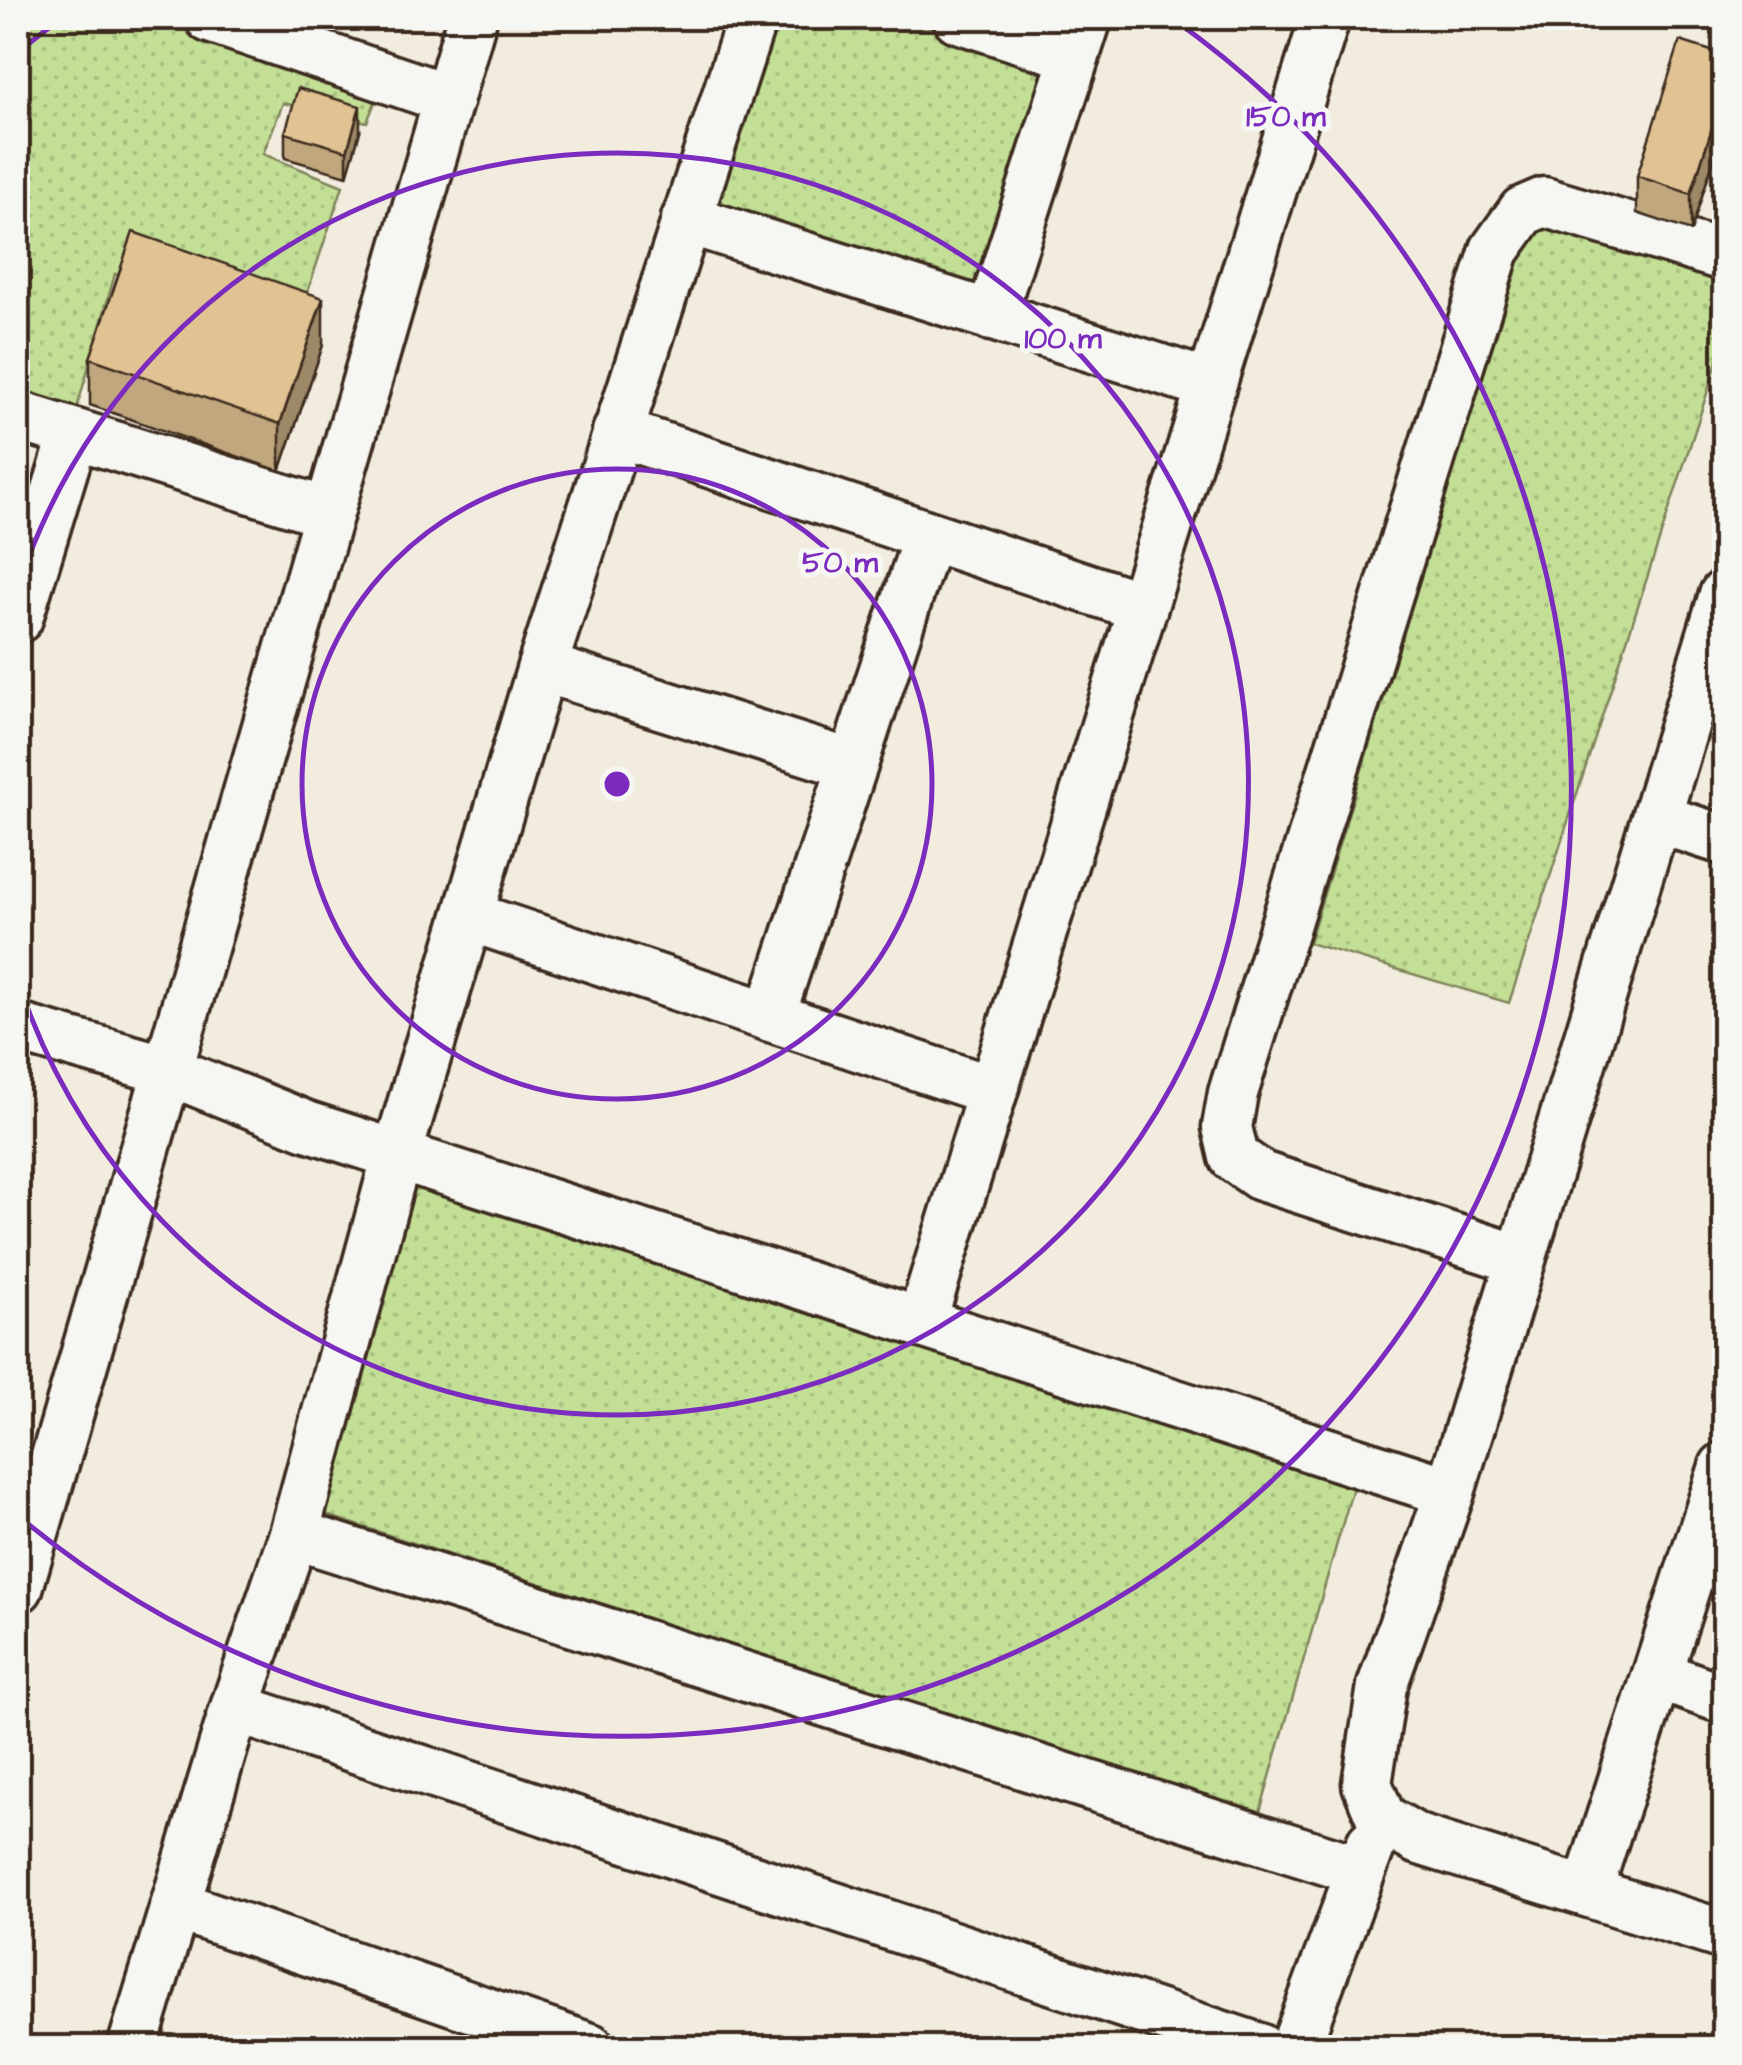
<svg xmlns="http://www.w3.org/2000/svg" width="1742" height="2065" font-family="'Architects Daughter',sans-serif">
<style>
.grass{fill:url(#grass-dots);stroke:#7f845a;stroke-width:2.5}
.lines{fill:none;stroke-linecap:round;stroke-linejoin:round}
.minor-casing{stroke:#3b2a1e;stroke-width:55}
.minor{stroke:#f6f6f2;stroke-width:48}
.wall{fill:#c1a77e;stroke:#3b2a1e;stroke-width:2.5}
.shaded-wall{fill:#9d8867;stroke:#3b2a1e;stroke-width:2.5}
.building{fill:#e0c293;stroke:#3b2a1e;stroke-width:2.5}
.ring{fill:none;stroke:#7b2cbf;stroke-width:5}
.centre{fill:#7b2cbf;stroke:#f6f6f2;stroke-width:5}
.ring-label{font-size:30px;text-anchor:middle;font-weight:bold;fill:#7b2cbf;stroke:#f6f6f2;stroke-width:10;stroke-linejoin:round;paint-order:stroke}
</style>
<defs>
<pattern id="grass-dots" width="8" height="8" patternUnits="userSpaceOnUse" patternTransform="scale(2.5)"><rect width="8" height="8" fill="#c3df96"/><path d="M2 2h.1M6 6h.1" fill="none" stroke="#a8c081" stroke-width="1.8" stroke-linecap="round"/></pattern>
</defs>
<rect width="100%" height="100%" fill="#f2ecdf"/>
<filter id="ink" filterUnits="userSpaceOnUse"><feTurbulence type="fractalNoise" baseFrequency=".01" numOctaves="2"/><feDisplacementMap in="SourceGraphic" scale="20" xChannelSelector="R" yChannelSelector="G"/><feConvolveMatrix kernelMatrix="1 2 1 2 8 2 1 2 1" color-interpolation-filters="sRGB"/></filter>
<g filter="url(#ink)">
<!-- grass -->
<path class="grass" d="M18 18H177L383 82 367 122 283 103 263 154 343 186 297 323 115 274 75 415 18 398Z
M769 18H899L1053 64 984 300 711 213Z
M1529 222 1724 279V341L1509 1003 1309 943Z
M406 1171 1354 1484 1259 1815 317 1512Z"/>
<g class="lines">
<defs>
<path id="minor" d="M210 18 449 99
M958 18 1075 56
M686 219 1211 385
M991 316 1087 18
M18 416 329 513
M617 432 1143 607
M1724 595 1450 1492 1382 1686 1367 1784 1381 1818 1417 1839 1724 1935
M18 618 74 434
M542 667 853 765
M1656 818 1724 840
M468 916 993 1091
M770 1017 928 536
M18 1028 167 1070 307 1126 1450 1492
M1521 1260 1261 1176 1234 1157 1227 1127 1233 1093 1495 250 1523 211 1544 202 1724 256
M921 1323 1325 18
M294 1534 1361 1871
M18 1588 472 18
M1657 1675 1724 1699
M235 1708 1259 2048
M1587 1892 1724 1467
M178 1906 590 2048
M132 2048 235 1708 294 1534 397 1155 542 667 752 18
M1295 2048 1371 1844"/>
</defs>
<!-- minor casing -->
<use href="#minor" class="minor-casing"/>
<!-- minor -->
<use href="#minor" class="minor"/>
</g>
<!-- wall -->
<path class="wall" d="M1724 55V126L1691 231 1637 213V176Z
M360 131 347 176 285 158V133Z
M323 345 280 471 90 405V358Z"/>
<!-- shaded-wall -->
<path class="shaded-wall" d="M1724 90V126L1691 231V194Z
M360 106V131L347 176V151Z
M323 298V345L280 471V424Z"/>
<!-- building -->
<path class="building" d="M1680 41 1724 55V90L1691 194 1637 176Z
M298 88 360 106 347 151 285 133Z
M133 232 323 298 280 424 90 358Z"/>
</g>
<!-- distance rings -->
<g class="ring">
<circle cx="617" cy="784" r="315"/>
<path d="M19 584A631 631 0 1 1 19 984"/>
<path d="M22 49A946 946 0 0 1 61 19M1173 19A946 946 0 1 1 22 1519"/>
</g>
<circle cx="617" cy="784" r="15" class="centre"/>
<g class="ring-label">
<text x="1286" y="126">150 m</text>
<text x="1063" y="348">100 m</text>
<text x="840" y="572">50 m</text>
</g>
<!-- margin -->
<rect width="1742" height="2065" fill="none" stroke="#f6f6f2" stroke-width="60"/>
<rect x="30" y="30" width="1682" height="2005" fill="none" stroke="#3b2a1e" stroke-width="4" filter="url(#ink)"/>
</svg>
